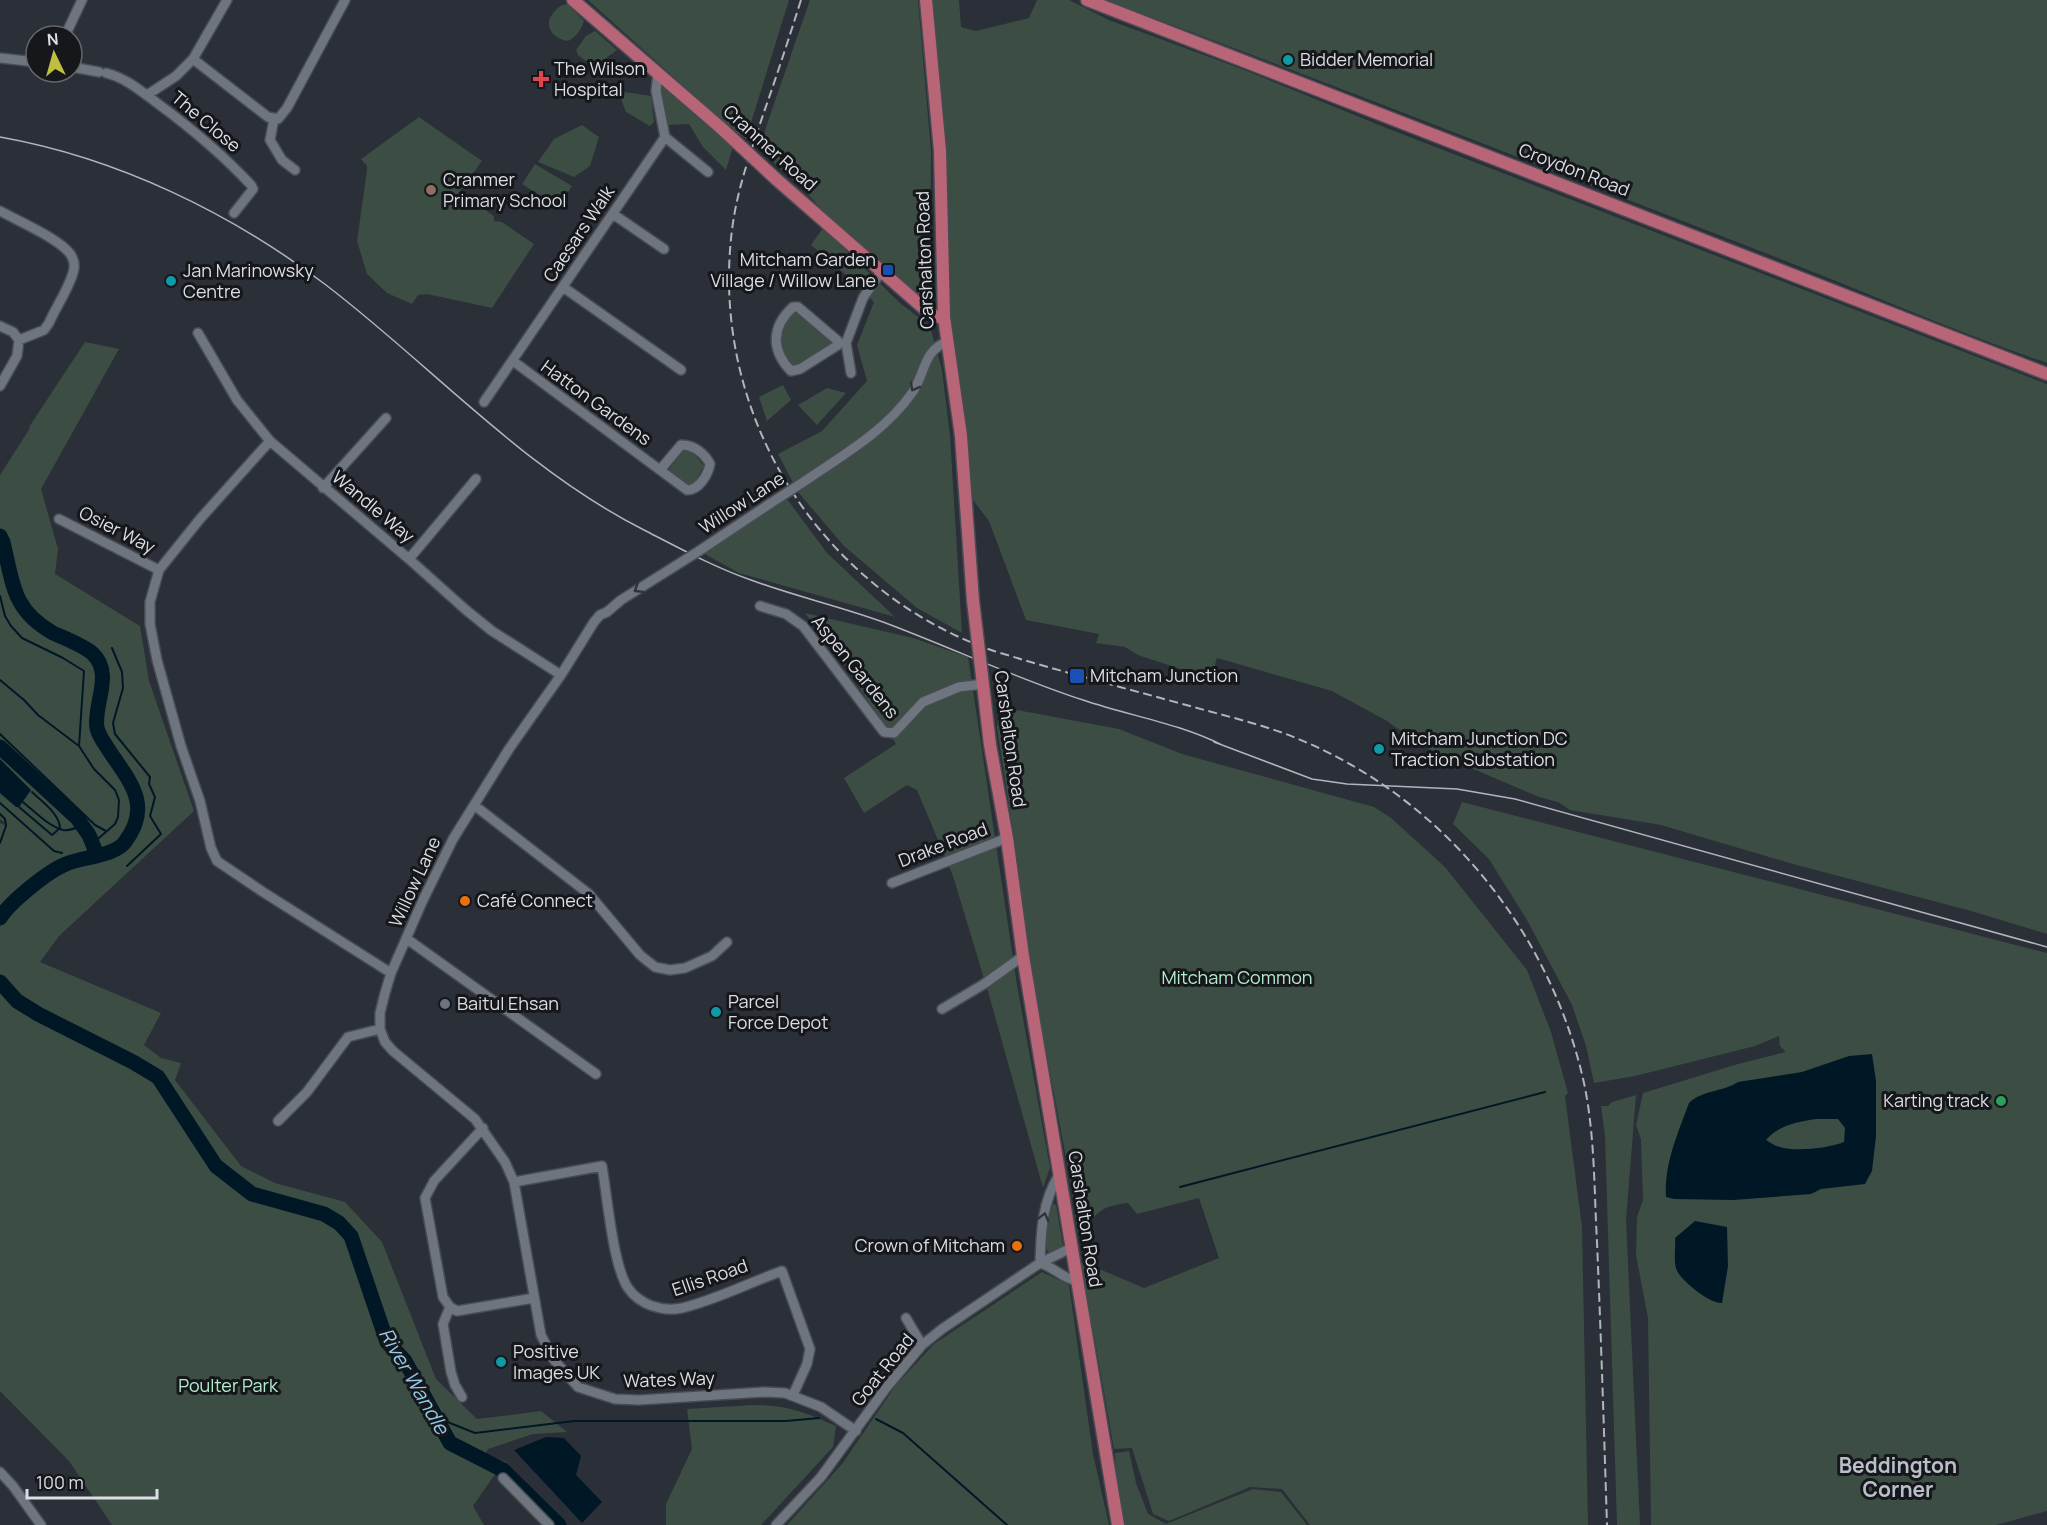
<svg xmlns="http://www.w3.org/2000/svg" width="2047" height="1525" font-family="Manrope,sans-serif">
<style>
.green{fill:#3c4d43}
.water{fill:#001826;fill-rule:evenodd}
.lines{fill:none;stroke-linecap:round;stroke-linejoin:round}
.stream{stroke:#001826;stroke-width:2}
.river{stroke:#001826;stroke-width:15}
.minor-casing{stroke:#474b52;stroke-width:12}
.major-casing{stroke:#474b52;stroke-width:15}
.minor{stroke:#6f757e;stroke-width:9}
.major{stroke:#b96578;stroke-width:12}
.tram{stroke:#b2b5bc;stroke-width:1.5}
.rail{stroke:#b2b5bc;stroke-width:2;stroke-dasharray:9 4.5;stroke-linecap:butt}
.minor-bridge-casing{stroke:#474b52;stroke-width:12;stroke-linecap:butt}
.major-bridge-casing{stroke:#474b52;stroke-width:15;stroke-linecap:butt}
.minor-bridge{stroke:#6f757e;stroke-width:9}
.major-bridge{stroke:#b96578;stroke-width:12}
.oneway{stroke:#303339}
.culture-dot{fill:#0f9aa8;stroke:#15171b;stroke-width:2}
.health-dot{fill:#e0444e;stroke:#15171b;stroke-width:2}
.education-dot{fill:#8d6e63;stroke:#15171b;stroke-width:2}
.transit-dot{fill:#1a4fb4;stroke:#15171b;stroke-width:2}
.food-dot{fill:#e8710a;stroke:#15171b;stroke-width:2}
.worship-dot{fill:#6b7280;stroke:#15171b;stroke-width:2}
.leisure-dot{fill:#2e9e5b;stroke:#15171b;stroke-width:2}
.labels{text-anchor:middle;stroke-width:6;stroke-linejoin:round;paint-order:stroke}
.poi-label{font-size:18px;fill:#dbdee4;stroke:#15171b;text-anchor:start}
.street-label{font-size:18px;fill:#dbdee4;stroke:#15171b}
.park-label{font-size:18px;fill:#b3ecca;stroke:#15171b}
.water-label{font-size:20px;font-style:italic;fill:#93caeb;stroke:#15171b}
.quarter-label{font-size:21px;font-weight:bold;fill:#b9bfc9;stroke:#15171b}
</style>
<rect width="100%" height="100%" fill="#2b2f38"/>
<!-- green -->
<path class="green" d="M588 0H789L746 139 739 134 738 135Z
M810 0H918L931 151 930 301 928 306 830 219 805 191 762 152V141L768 121Z
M932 0H959L961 27 976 31 1029 18 1037 0H1069L1109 20 1242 69 1389 129 2047 384V934L1971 911 1793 864 1661 825 1570 810 1558 802 1539 797 1436 753 1411 738 1387 721 1332 691 1217 658 1211 679 1138 655 1125 647 1096 643 1099 634 1026 620 989 521 972 499 966 438 948 323 946 154Z
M1106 0H2047V363C1956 332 1868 293 1778 258 1554 171 1331 84 1106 0Z
M567 4 584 21C581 29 577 37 568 41 553 39 541 25 555 11 559 7 561 5 567 4Z
M595 31 617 50 594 67 578 55 576 50 586 36Z
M659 80 733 147 726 170 703 147 689 124 668 125Z
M618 91 651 96 654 122 650 126 626 112Z
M419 117 482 161 460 191 470 199V204H477L494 216V221L502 222 534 244 492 308 427 294 418 295 412 304 387 293 367 274 357 241 367 170V166L361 159Z
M582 125 599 137 590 166 574 177 538 162 554 139Z
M535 164 572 186 558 207 522 184Z
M823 228 900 303 930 326 942 370 950 435 962 633 917 608 844 546 798 492 778 454 822 431 867 381 857 345 874 302 834 264 811 245Z
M795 309 837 341 800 368 787 365 780 358 778 322Z
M85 342 119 349 41 489 58 549 55 574 140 626 149 681 194 811 59 936 40 962 161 1013 144 1045 161 1058 181 1063 175 1080 241 1166 275 1183 345 1202 382 1242 436 1379 477 1419 541 1411 567 1432 533 1434 488 1449 485 1454 507 1462 493 1477 473 1506 484 1525H112L69 1461 0 1391V823L4 825 5 823 0 819V475L30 428 29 427Z
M783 385 791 400 767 421 759 397Z
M827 388 846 393 817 425 798 405Z
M688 450 695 455 704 466 695 482 689 486 672 474 669 469 683 451Z
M787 499 827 553 895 617 739 573 703 553Z
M805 613 913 638 968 657 1017 985 1050 1168 1043 1188 989 995 953 876 917 790 907 785 864 813 844 778 896 744 840 658Z
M1017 710 1119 729 1182 754 1374 807 1391 818 1445 867 1527 970 1551 1032 1568 1093 1565 1096 1566 1104 1582 1227 1588 1525H1310L1282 1489 1250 1487 1169 1521 1153 1514 1132 1448 1114 1449 1095 1341 1078 1260 1144 1288 1219 1258 1199 1198 1137 1214 1128 1203C1101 1206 1096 1212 1083 1234L1078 1233 1067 1163 1028 955 1017 857 997 727 999 712H1016Z
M1462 802 2047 953V1511L1996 1525H1651L1648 1318 1636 1255 1637 1217 1643 1200 1641 1139 1636 1125 1643 1093 1738 1064 1786 1052 1780 1046 1779 1036 1755 1046 1635 1076 1594 1083 1586 1046 1572 1005 1527 920 1489 859 1453 824Z
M1636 1095 1626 1220 1640 1525H1617L1605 1136 1601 1106H1608L1612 1102Z
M1051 1203 1056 1205 1063 1246 1062 1249 1052 1255C1036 1245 1047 1218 1051 1203Z
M1042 1272 1069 1285 1093 1454 1109 1525H787L842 1464 896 1385 934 1344Z
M752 1405C788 1405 804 1412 836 1426L833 1447 761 1525H666V1504L692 1449 687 1409Z
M1129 1451 1136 1483 1148 1514 1166 1524 1253 1489 1281 1492 1307 1525H1125L1117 1481 1109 1478 1116 1476 1115 1453Z"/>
<!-- water -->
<path class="water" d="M0 759 31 790 19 807H16L0 793Z
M1872 1054 1876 1081V1136L1872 1171 1865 1184 1821 1189 1811 1194 1733 1200 1674 1199 1666 1197C1664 1164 1678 1133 1689 1103 1702 1090 1723 1092 1738 1082L1802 1072 1849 1056ZM1816 1119H1838L1845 1128 1844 1142C1830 1148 1795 1152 1780 1147 1775 1146 1771 1143 1766 1140 1779 1125 1797 1122 1816 1119Z
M1695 1221 1727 1227 1728 1266 1722 1303C1710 1304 1683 1282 1677 1271 1673 1263 1676 1247 1675 1238Z
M546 1437 564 1438 581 1456 576 1475 602 1502 582 1523 514 1450Z"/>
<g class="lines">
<!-- stream -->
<path class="stream" d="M0 596 5 616 11 626 22 638 63 658 84 671 79 746
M112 648 122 672 123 688 113 723 115 734 150 777 149 784 155 797 150 816 161 834 127 866
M0 680 24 700 38 715 79 746 94 769 115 790 119 800 118 817 115 824 92 844
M0 734 95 825 106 831
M23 802C34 811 48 826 63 830 70 831 76 828 82 825
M0 803 54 851 62 853
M19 807 52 835 60 828C59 813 42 802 32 792
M0 814 5 819 6 826 0 843
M1180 1187 1545 1092
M435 1417 475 1433 574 1421H786L819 1418
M876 1419 903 1433 1007 1525"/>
<!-- river -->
<path class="river" d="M0 536 3 542C13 583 12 610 53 633 64 638 85 646 93 654 114 674 93 705 97 728 99 737 106 745 110 752 131 783 152 806 125 842 115 856 82 857 66 864 48 871 10 902 0 918
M0 747 77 818 89 835 97 855
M0 982 17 1001 38 1014 133 1062 158 1077 216 1166 252 1194 324 1214 339 1223 351 1236 387 1342 405 1361 450 1443 503 1470 559 1525"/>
<defs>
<path id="minor" d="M65 36 82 0
M0 58 36 62
M193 59 268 117 278 119 287 108 345 0
M72 67 99 72
M106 73C126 78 141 91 157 103 191 128 222 154 251 185L253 189 234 213
M147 95 176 76 193 59 227 0
M274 119 270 140 282 160 295 170
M665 137 708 172
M0 211C18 221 60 239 71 255 74 260 75 267 73 273 68 290 56 307 49 323L44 330 19 340 13 332 0 326
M613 214 664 249
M563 287 681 370
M793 307H798L838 341V345L800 369 791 371C771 350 771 327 793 307Z
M198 333 237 400 270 441 409 559 466 610 492 631 561 675
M513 361 660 470
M851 373 846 343 863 298 881 272
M0 386 17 356 19 340
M484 402 665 137 656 91 658 73
M270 441 200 519 159 570 150 602V624L157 660 181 746 200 801 211 848 217 861 263 892 391 973
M681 445C693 444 705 454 710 464 708 475 699 490 687 490L660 470Z
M808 479C846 453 885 431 912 393 925 375 923 350 947 342
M323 488 386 418
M59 519 159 570
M702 549 771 503
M409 559 476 479
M672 568 621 600 607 612 600 615 594 622 561 675 509 749 453 839 423 900 391 973 385 993 380 1013V1029L385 1042 393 1051 475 1119 505 1162 514 1182 541 1335 554 1360 578 1387 615 1399 639 1400 764 1392 785 1393 821 1407 856 1431
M760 606 786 614 803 626 884 732 894 733 923 702 959 687 983 684
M474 805 589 894 640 955 655 967 670 970 685 968 712 956 727 942
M892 883 1007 838
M407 939 596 1074
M942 1009 984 984 1023 956
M278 1121 307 1092 348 1037 380 1029
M483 1128 434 1181 425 1198 443 1297 450 1307 457 1311 534 1298
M514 1182 602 1166C607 1195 613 1266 628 1288 640 1305 662 1312 682 1308 713 1301 751 1282 782 1271L810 1349 807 1364 793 1395
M1040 1263C1041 1232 1042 1202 1059 1175
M1040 1263C1054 1267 1063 1279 1077 1281
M450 1307 443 1324 451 1372 455 1385 462 1397
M906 1318 922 1345
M0 1472 13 1486 41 1525
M503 1478 549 1525
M776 1525 821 1477 886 1388 922 1345 942 1329 1040 1263 1071 1248"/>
<path id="major" d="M573 0 721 128
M926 0 940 151 944 317 961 436 973 601
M1087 0 2047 374
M776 179 928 312 937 317H944
M982 676 990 745 1007 838 1023 956 1118 1525"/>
</defs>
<!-- minor casing -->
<use href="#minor" class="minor-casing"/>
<!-- major casing -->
<use href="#major" class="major-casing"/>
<!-- minor -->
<use href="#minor" class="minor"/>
<!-- major -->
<use href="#major" class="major"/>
<!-- tram -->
<path class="tram" d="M0 137C118 158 231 213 326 285 432 366 523 469 644 530 679 548 714 567 751 580 794 596 839 606 883 622 950 647 1015 678 1083 700 1130 716 1178 723 1222 745
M1214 742 1312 779 1347 784 1457 789 1515 799 2047 947"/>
<!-- rail -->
<path class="rail" d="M801 0C789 38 777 75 764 112 751 151 737 189 732 230 709 414 820 591 994 651 1059 671 1124 688 1190 706 1225 716 1262 724 1296 738 1442 797 1550 930 1584 1083 1595 1135 1594 1190 1597 1242 1601 1336 1604 1431 1607 1525"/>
<defs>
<path id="minor-bridge" d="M771 503 808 479
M672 568 702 549"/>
<path id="major-bridge" d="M721 128 776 179
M973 601 982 676"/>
</defs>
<!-- minor-bridge casing -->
<use href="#minor-bridge" class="minor-bridge-casing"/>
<!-- major-bridge casing -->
<use href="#major-bridge" class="major-bridge-casing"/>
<!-- minor-bridge -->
<use href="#minor-bridge" class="minor-bridge"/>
<!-- major-bridge -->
<use href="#major-bridge" class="major-bridge"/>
</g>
<!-- one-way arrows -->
<defs><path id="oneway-chevron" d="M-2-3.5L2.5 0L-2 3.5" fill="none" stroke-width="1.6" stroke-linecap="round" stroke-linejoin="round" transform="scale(1.5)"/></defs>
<g class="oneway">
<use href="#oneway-chevron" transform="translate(914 387) rotate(119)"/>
<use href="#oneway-chevron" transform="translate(638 589) rotate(148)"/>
<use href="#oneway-chevron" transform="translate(1044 1217) rotate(-76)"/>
</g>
<!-- markers -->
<g class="culture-dot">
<circle cx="1288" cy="60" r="6"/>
<circle cx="171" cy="281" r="6"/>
<circle cx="1379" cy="749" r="6"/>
<circle cx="716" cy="1012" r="6"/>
<circle cx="501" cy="1362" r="6"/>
</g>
<path class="health-dot" d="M538 70h6v6h6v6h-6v6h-6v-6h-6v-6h6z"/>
<circle class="education-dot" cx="431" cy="190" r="6"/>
<g class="transit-dot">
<rect x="882" y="264" width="12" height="12" rx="3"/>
<rect x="1069" y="668" width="16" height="16" rx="3"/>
</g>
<g class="food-dot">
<circle cx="465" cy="901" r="6"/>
<circle cx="1017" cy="1246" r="6"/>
</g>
<circle class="worship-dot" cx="445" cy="1004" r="6"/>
<circle class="leisure-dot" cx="2001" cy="1101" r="6"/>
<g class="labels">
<!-- poi labels -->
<g class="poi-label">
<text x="1300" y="66">Bidder Memorial</text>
<text x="554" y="75">The Wilson<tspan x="554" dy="21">Hospital</tspan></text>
<text x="443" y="186">Cranmer<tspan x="443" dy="21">Primary School</tspan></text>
<text x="876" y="266" text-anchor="end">Mitcham Garden<tspan x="876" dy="21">Village / Willow Lane</tspan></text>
<text x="183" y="277">Jan Marinowsky<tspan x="183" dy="21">Centre</tspan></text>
<text x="1090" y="682">Mitcham Junction</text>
<text x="1391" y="745">Mitcham Junction DC<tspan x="1391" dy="21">Traction Substation</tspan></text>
<text x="477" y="907">Café Connect</text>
<text x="728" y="1008">Parcel<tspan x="728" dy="21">Force Depot</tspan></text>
<text x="457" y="1010">Baitul Ehsan</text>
<text x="1989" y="1107" text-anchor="end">Karting track</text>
<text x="1005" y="1252" text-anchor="end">Crown of Mitcham</text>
<text x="513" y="1358">Positive<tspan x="513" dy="21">Images UK</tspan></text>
</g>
<!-- street labels -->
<g class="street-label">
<text transform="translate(206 122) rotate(40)" y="6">The Close</text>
<text transform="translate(770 148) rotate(42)" y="6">Cranmer Road</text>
<text transform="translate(1574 170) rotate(21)" y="6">Croydon Road</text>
<text transform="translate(579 234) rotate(-56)" y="6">Caesars Walk</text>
<text transform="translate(925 260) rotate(-92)" y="6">Carshalton Road</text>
<text transform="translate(596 403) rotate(36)" y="6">Hatton Gardens</text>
<text transform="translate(742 503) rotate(-33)" y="6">Willow Lane</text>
<text transform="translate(373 507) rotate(40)" y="6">Wandle Way</text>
<text transform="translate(117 530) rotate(27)" y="6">Osier Way</text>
<text transform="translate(855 667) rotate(51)" y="6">Aspen Gardens</text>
<text transform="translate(1010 739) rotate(82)" y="6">Carshalton Road</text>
<text transform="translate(943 845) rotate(-21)" y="6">Drake Road</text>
<text transform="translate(415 882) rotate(-65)" y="6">Willow Lane</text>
<text transform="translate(1085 1219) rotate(81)" y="6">Carshalton Road</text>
<text transform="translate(710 1278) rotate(-19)" y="6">Ellis Road</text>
<text transform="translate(883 1370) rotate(-51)" y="6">Goat Road</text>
<text transform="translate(669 1380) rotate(-2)" y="6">Wates Way</text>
</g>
<!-- park labels -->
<g class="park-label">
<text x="1237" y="984">Mitcham Common</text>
<text x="228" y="1392">Poulter Park</text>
</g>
<!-- water labels -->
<g class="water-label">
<text transform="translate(414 1381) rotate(60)" y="7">River Wandle</text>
</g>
<!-- quarter labels -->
<g class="quarter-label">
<text x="1898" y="1473">Beddington<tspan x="1898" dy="24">Corner</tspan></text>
</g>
</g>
<!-- north arrow -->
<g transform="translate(54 54) rotate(355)"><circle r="28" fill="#15171b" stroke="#64676b" stroke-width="1.5"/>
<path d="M0-4.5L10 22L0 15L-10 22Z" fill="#bebf42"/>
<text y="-9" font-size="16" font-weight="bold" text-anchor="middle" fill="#dbdee4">N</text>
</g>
<!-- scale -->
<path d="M27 1489v9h130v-9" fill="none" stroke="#dbdee4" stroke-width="3"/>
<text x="36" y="1489" font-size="18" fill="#dbdee4" stroke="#15171b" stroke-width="4.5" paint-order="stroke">100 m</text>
</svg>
